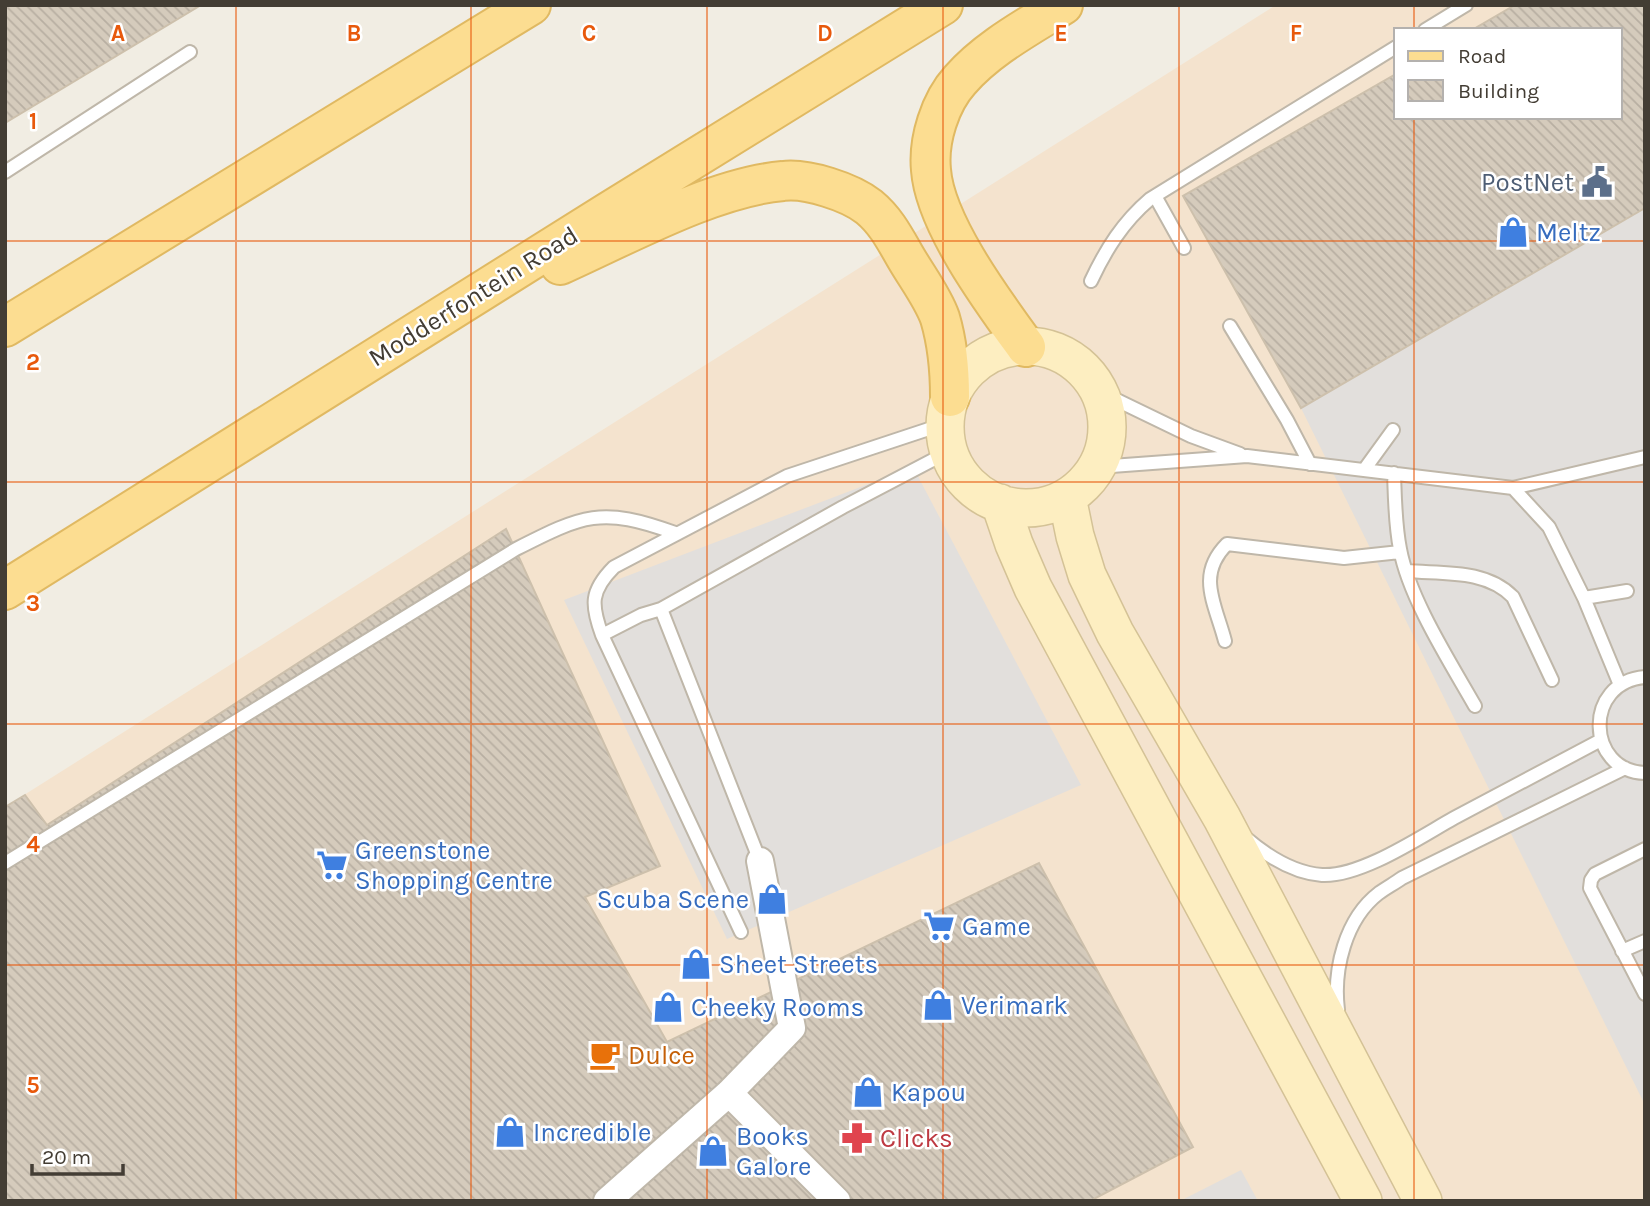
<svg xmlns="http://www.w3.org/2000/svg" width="1650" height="1206" font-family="Karla,sans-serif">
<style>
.commercial{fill:#f4e3ce;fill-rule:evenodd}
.parking{fill:#e2dfdc}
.building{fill:url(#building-back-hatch);stroke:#cdc0ac;stroke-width:2}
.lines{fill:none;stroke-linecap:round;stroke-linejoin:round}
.lane-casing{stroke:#bfb7a9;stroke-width:16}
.street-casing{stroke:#bfb7a9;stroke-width:30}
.secondary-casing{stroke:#d4c296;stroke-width:40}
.primary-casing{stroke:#e0b962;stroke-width:42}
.lane{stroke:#fff;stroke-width:12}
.street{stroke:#fff;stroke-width:26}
.secondary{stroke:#fdeec1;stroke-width:37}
.primary{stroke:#fcdd91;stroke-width:38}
.grid{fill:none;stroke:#e8590c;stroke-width:2;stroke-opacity:0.55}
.labels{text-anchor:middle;stroke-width:5;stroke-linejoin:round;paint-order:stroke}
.service-label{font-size:26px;fill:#4e5e75;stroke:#fff;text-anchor:end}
.shop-label{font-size:26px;fill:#366cbe;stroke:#fff;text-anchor:start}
.street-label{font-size:26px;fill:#433d34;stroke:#fff}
.food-label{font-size:26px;fill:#c56008;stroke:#fff;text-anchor:start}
.health-label{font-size:26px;fill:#be3a42;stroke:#fff;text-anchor:start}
.grid-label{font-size:23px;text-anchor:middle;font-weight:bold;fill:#e8590c;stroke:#fff;stroke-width:5;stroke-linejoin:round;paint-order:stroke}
</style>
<defs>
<pattern id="building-back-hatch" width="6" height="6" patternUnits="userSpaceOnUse" patternTransform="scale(1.75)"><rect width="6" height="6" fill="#d5cbbc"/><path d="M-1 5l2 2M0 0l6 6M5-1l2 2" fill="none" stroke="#b8afa2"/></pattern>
</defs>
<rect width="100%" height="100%" fill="#f1ede3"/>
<!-- commercial -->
<path class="commercial" d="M1276 5H1645V1201H5V807ZM1396 30H1620V117H1396Z"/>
<!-- parking -->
<path class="parking" d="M1645 208V1105L1301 408Z
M913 467 1081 785 727 939 564 600Z
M1241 1170 1258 1201H1180Z"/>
<!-- building -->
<path class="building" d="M5 5H201L5 123Z
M1515 5H1645V208L1301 408 1183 196 1396 74V117H1620V30H1472Z
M506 529 660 866 585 897 667 1042 1039 863 1193 1147 1090 1201H5V807L25 795 47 825Z"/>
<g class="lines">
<defs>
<path id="lane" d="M1425 30 1466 5
M5 172 190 52
M1155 196 1184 248
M1091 281C1106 249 1123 222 1150 199L1396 47
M1230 326 1287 420 1310 464
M1100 392 1191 436 1240 454
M1098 467 1247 456 1513 488 1549 527 1584 598 1620 685
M1364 470 1393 430
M1394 473C1395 499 1395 524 1400 549 1409 598 1450 662 1475 706
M1513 488 1645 457
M1407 571C1443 574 1486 569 1513 597L1552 680
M1584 598 1627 591
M661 609 760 861
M602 635 641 615 661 609 843 507 948 452
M1225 641C1215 603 1196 575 1227 544L1344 558 1400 552
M1645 677C1583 682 1586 771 1645 773
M1246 838C1267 856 1294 873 1322 875 1361 877 1420 837 1454 818 1503 792 1552 766 1601 740
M1645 849 1595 874 1591 880 1590 888 1645 994
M5 863 516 549C583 515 601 506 675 533
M741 932 602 635C591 605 590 591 614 567L787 476 944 424
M1622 951 1645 941
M1338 1010C1333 970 1345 919 1379 893 1386 888 1395 883 1402 878L1625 768"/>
<path id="street" d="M729 1093 837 1201
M607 1201 729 1093 792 1028 760 861"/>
<path id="secondary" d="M945 427a81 81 0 1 1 162 0a81 81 0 1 1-162 0Z
M1067 497 1075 536 1087 575 1115 633 1222 818 1423 1201
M1000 503 1014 544 1033 588 1363 1201"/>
<path id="primary" d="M560 265C625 236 713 187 783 181 807 178 850 192 869 207 886 221 895 239 906 258 917 277 933 298 940 318 948 345 950 370 950 397
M5 327 531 5
M1026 347C994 303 935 224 931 170 928 140 940 102 960 80 988 48 1028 27 1063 5
M5 590 608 212 943 5"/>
</defs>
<!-- lane casing -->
<use href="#lane" class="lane-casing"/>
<!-- street casing -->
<use href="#street" class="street-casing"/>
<!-- secondary casing -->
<use href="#secondary" class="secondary-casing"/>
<!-- primary casing -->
<use href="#primary" class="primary-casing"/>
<!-- lane -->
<use href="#lane" class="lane"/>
<!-- street -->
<use href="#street" class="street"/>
<!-- secondary -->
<use href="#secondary" class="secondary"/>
<!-- primary -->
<use href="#primary" class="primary"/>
</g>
<!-- grid -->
<path class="grid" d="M236 5V1201M471 5V1201M707 5V1201M943 5V1201M1179 5V1201M1414 5V30M1414 117V1201M5 241H1645M5 482H1645M5 724H1645M5 965H1645"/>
<!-- icons -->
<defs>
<symbol id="civic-bare" viewBox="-9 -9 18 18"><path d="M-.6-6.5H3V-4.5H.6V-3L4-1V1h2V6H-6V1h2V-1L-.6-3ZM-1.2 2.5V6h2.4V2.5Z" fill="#5c6f8a" stroke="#fff" stroke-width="2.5" paint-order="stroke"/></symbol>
<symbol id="shop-bare" viewBox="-9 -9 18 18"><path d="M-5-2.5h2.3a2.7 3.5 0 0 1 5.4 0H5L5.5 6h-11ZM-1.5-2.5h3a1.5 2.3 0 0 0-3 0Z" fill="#3f7fe0" stroke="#fff" stroke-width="2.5" paint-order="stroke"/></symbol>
<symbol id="supermarket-bare" viewBox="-9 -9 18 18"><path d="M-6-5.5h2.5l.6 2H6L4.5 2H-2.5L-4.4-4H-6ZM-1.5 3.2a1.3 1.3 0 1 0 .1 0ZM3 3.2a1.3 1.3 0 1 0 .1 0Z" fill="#3f7fe0" stroke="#fff" stroke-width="2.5" paint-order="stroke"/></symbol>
<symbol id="cafe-bare" viewBox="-9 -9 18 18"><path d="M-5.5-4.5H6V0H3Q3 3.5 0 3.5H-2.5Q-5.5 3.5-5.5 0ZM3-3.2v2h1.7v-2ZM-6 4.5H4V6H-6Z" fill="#e8710a" stroke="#fff" stroke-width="2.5" paint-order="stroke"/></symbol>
<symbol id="pharmacy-bare" viewBox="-9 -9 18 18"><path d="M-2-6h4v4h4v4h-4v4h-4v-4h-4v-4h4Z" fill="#e0444e" stroke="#fff" stroke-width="2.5" paint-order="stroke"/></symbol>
</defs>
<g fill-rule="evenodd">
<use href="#civic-bare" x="1575" y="160" width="44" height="44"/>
<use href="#shop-bare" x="1491" y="210" width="44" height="44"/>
<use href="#supermarket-bare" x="310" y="843" width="44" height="44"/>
<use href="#shop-bare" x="750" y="877" width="44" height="44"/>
<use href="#supermarket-bare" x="917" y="904" width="44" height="44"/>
<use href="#shop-bare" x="674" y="942" width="44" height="44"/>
<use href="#shop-bare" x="916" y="983" width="44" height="44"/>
<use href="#shop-bare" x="646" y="985" width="44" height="44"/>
<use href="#cafe-bare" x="583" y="1033" width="44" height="44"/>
<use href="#shop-bare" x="846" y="1070" width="44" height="44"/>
<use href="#shop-bare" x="488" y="1110" width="44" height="44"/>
<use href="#pharmacy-bare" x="835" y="1116" width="44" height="44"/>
<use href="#shop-bare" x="691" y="1129" width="44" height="44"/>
</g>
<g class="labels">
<!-- service labels -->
<g class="service-label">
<text x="1574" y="191">PostNet</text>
</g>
<!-- shop labels -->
<g class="shop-label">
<text x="1536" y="241">Meltz</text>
<text x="355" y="859">Greenstone<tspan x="355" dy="30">Shopping Centre</tspan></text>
<text x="749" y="908" text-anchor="end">Scuba Scene</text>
<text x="962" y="935">Game</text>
<text x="719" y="973">Sheet Streets</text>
<text x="961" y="1014">Verimark</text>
<text x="691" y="1016">Cheeky Rooms</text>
<text x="891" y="1101">Kapou</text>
<text x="533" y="1141">Incredible</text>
<text x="736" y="1145">Books<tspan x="736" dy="30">Galore</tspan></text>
</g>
<!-- street labels -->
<g class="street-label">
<text transform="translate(473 296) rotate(-32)" y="9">Modderfontein Road</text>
</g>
<!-- food labels -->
<g class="food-label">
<text x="628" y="1064">Dulce</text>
</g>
<!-- health labels -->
<g class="health-label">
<text x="880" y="1147">Clicks</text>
</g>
</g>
<g class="grid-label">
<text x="118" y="41">A</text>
<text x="354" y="41">B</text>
<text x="589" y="41">C</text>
<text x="825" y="41">D</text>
<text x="1061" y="41">E</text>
<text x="1296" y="41">F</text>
<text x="33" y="129">1</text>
<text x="33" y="370">2</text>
<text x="33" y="611">3</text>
<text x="33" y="852">4</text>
<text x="33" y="1093">5</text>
</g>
<!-- border -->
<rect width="1650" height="1206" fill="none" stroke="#433d34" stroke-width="14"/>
<!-- legend -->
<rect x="1394" y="28" width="228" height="91" fill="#ffffff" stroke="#b4b1ae" stroke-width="2"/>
<rect x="1408" y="51" width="35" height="10" fill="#fcdd91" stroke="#b4b1ae" stroke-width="2"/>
<text x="1458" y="63" font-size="21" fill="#433d34">Road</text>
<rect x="1408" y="80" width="35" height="21" fill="url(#building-back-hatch)" stroke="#b4b1ae" stroke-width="2"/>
<text x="1458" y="98" font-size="21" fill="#433d34">Building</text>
<!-- scale -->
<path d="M32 1164v10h91v-10" fill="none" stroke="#433d34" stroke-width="3.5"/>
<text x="42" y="1164" font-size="21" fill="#433d34" stroke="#ffffff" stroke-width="5" paint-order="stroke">20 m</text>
</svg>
